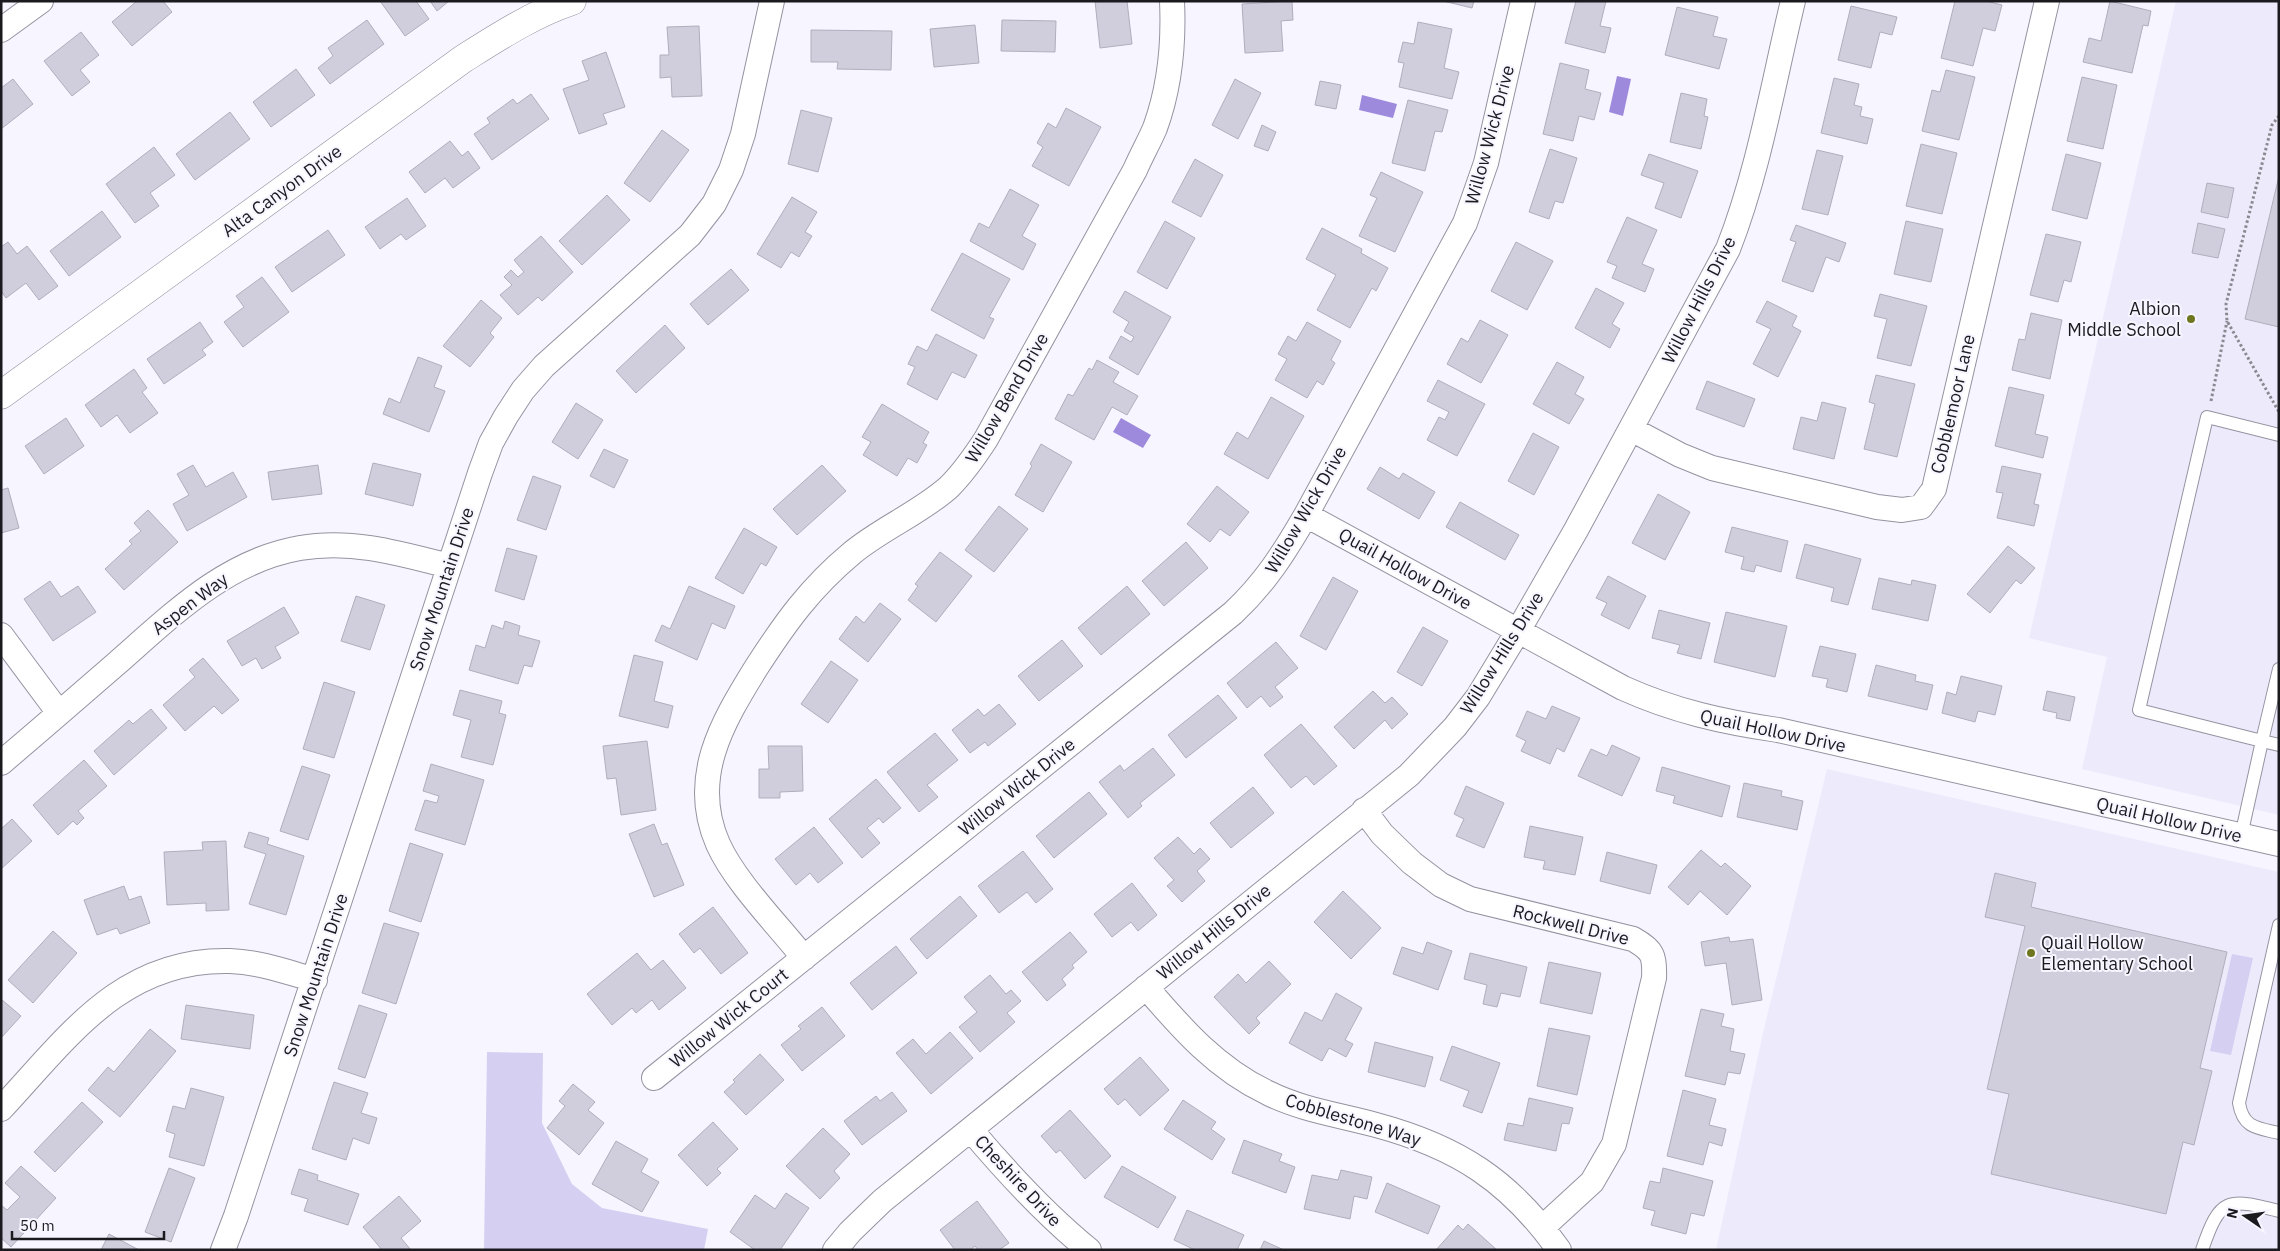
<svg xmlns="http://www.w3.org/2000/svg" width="2280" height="1251" font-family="'IBM Plex Sans',sans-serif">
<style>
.built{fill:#edeafc}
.green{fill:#d5cff1}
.water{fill:#9e8add}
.building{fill:#d0cedd;stroke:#b0aebc}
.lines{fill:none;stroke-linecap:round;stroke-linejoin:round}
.service-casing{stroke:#9693a1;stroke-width:14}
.minor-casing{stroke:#9693a1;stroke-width:26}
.tertiary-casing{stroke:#9693a1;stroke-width:29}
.path{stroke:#8a8990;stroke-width:3;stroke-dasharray:2.5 2.5;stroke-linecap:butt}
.service{stroke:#fff;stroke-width:12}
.minor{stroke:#fff;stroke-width:24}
.tertiary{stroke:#fff;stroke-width:28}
.poi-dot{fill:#6f7620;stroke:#f7f5ff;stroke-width:2}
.labels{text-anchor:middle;stroke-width:4;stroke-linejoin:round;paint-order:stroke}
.street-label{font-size:18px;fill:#1b1a1f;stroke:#f7f5ff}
.poi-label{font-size:18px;fill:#1b1a1f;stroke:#f7f5ff;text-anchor:end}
</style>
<rect width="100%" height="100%" fill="#f7f5ff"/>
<!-- built -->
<path class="built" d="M2176 1H2279V815L2082 769 2107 657 2029 638Z
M1827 769 2279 872V1250H1716L1763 1033Z"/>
<!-- green -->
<path class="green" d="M2232 954 2253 958 2231 1055 2210 1051Z
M487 1052 543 1053 542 1123 572 1184 602 1208 708 1229 704 1250H484Z"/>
<!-- water -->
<path class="water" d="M1617 76 1631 79 1623 116 1609 112Z
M1362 95 1397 104 1393 118 1359 110Z
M1121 418 1151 435 1143 448 1113 432Z"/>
<!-- building -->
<path class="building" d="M137 1H163L172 12 132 46 112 22Z
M380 1H416L429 19 405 36Z
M430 1H449L437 11Z
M1095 1H1127L1132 44 1100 48Z
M1292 1 1293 20 1281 21 1283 51 1245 53 1242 4Z
M1443 1H1474L1472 8Z
M1576 1H1606L1600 26 1611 28 1605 53 1565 43Z
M1955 1H1986L2002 5 1995 31 1983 28 1973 66 1941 58Z
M2110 1 2151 11 2148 26 2143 25 2132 73 2083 62 2089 38 2101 41Z
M1851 6 1897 17 1892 35 1880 32 1871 68 1838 60Z
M1677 7 1718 17 1713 36 1727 39 1719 69 1665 55Z
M367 20 384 44 330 84 318 68 333 56 328 48Z
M1002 20 1056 21 1055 52 1001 51Z
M1418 22 1452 29 1444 68 1459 72 1452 99 1399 87 1404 63 1398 62 1403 42 1414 44Z
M975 25 979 63 934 67 930 29Z
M699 26 702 96 672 97 671 77 660 78V55H669L667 27Z
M811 30 892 31 891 70 837 69 838 62H811Z
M81 32 99 55 80 70 90 82 72 96 44 61Z
M606 52 625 107 603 114 607 124 579 134 563 89 589 80 582 61Z
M1560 63 1589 70 1585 89 1601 93 1594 120 1579 116 1573 141 1543 134Z
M296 69 315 95 271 127 253 102Z
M1946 70 1975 77 1959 140 1922 131 1932 90 1940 92Z
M2082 77 2117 85 2103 149 2067 141Z
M1834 78 1859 84 1854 105 1862 107 1860 116 1873 119 1867 144 1821 133Z
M13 79 33 104 1 129V88Z
M1235 79 1261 93 1238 139 1212 125Z
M1320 81 1341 85 1336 109 1315 105Z
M1681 93 1707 99 1704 116 1708 117 1701 149 1670 142Z
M531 94 549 119 492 160 474 134 490 123 487 118 513 99 517 104Z
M1408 100 1448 110 1442 132 1435 131 1425 171 1392 163Z
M1066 108 1101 127 1069 186 1032 166 1043 147 1037 143 1048 123 1056 128Z
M801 110 832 118 818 172 788 164Z
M230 112 250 139 195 180 176 154Z
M1262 125 1276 132 1268 151 1254 146Z
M662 130 689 150 650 202 624 183Z
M450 141 462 156 468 151 480 168 453 188 445 178 425 193 409 172Z
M1921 144 1957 153 1942 214 1906 206Z
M154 147 175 175 150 193 159 206 135 223 106 184Z
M1550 149 1577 158 1563 203 1555 201 1549 219 1529 212Z
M1817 150 1843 156 1828 215 1802 209Z
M1649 154 1698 171 1681 218 1655 208 1664 183 1641 175Z
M2066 154 2101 163 2087 219 2052 210Z
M1195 159 1223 175 1201 217 1172 202Z
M1381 172 1423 192 1395 252 1359 236 1377 198 1370 195Z
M2279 176V327L2245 319Z
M2207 183 2234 188 2228 218 2201 212Z
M1010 189 1039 205 1022 236 1036 244 1023 270 970 241 979 223 989 228Z
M607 195 630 220 582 265 559 241Z
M792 197 817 212 805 232 812 236 799 257 791 252 781 268 757 254Z
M407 198 426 226 406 240 401 234 380 249 365 227Z
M102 211 121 237 69 276 50 251Z
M1627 217 1657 230 1642 264 1654 269 1645 292 1612 278 1617 266 1607 262Z
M1165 221 1195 238 1167 289 1137 272Z
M1906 221 1943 229 1931 282 1894 274Z
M2198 223 2225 229 2218 258 2192 253Z
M1796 225 1846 243 1839 262 1826 257 1813 292 1782 281 1796 242 1790 240Z
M1322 228 1362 249 1361 253 1388 268 1376 291 1372 288 1350 328 1317 310 1336 275 1306 259Z
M328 230 345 255 292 292 275 267Z
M2046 234 2081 242 2071 282 2064 280 2058 302 2030 295Z
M541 236 573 272 542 301 538 297 518 315 500 295 512 285 504 277 511 270 518 277 524 272 514 260Z
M8 242 17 254 27 246 58 286 39 300 26 283 6 298 1 291V247Z
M1516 242 1553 261 1527 310 1491 291Z
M962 253 1010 279 989 317 994 319 984 339 931 310Z
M731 269 749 290 708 325 690 304Z
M262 277 289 312 243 347 224 322 244 307 236 296Z
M1596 288 1624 303 1612 324 1620 329 1610 348 1575 328Z
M1125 291 1171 317 1138 375 1109 358 1121 336 1131 342 1134 337 1124 331 1129 322 1113 312Z
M1880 294 1927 306 1911 366 1877 358 1887 319 1874 316Z
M481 300 502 318 490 333 494 337 470 367 443 346Z
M1767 301 1797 316 1792 326 1801 331 1778 377 1753 364 1771 329 1756 322Z
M2031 313 2062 320 2050 379 2012 370 2019 339 2025 340Z
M1480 320 1508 335 1481 383 1447 364 1461 338 1468 342Z
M200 322 213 342 202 350 206 355 164 384 147 359Z
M1307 322 1341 341 1331 360 1335 363 1323 385 1317 381 1307 398 1275 380 1287 359 1278 354 1288 336 1296 341Z
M665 325 685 348 636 393 616 371Z
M936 334 977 355 965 378 952 372 937 400 907 384 915 367 908 364 917 346 927 351Z
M418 357 442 366 434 387 445 391 429 432 383 414 389 398 400 403Z
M1097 360 1119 372 1113 382 1138 396 1127 415 1112 407 1094 440 1055 419 1068 394 1073 396 1089 368 1092 370Z
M1557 362 1584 377 1575 394 1584 399 1569 424 1533 404Z
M134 369 147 388 142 392 158 413 130 433 117 415 101 427 85 405Z
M1876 375 1915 384 1897 457 1864 449 1875 404 1869 402Z
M1438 380 1485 404 1457 456 1427 440 1439 417 1445 420 1449 412 1427 401Z
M1707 381 1755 399 1744 427 1696 409Z
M2009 387 2044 395 2035 434 2048 437 2043 458 1995 446Z
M1271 397 1304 416 1268 479 1224 454 1237 432 1248 439Z
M1822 402 1846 408 1834 459 1793 449 1801 417 1817 421Z
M576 403 603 420 578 459 552 442Z
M882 404 929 432 923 443 927 445 917 463 908 458 897 476 863 455 871 442 862 437Z
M66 418 84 446 44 474 25 446Z
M1533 433 1559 447 1534 495 1508 481Z
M1041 444 1072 462 1043 512 1015 495 1032 466 1030 464Z
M604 449 628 460 614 488 590 476Z
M373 463 421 474 413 506 365 494Z
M193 465 206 487 233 472 247 497 187 531 173 504 189 495 177 474Z
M318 465 322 494 272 500 268 472Z
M822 465 846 491 797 535 773 509Z
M2002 466 2041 474 2034 504 2039 505 2034 526 1997 518 2003 493 1996 492Z
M1380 467 1399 479 1403 473 1435 492 1419 519 1367 489Z
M533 476 561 486 546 530 517 520Z
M1217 486 1249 512 1230 536 1220 529 1210 542 1187 524Z
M8 488 19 528 1 533V490Z
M1658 494 1690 512 1665 560 1632 543Z
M1460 502 1519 535 1505 560 1446 527Z
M999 506 1028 529 994 572 965 550Z
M148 510 178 542 124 590 105 569 132 544 129 541 141 531 134 523Z
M1732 527 1788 541 1781 572 1756 565 1754 572 1741 569 1744 557 1725 552Z
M744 528 777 547 766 566 761 563 743 594 715 578Z
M1186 542 1208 568 1164 606 1142 581Z
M1805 544 1861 559 1848 605 1831 601 1834 588 1796 578Z
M2008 546 2035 568 2021 584 2016 580 1990 613 1967 594Z
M507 548 537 556 524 600 495 591Z
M940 552 972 576 936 622 908 600 918 586 915 584Z
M1608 576 1646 596 1629 629 1601 615 1607 603 1596 598Z
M1333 577 1358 591 1326 650 1300 636Z
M1879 578 1911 585 1912 580 1936 585 1928 621 1872 609Z
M50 581 61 597 78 586 96 612 53 641 24 599Z
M689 586 735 606 725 629 712 623 697 660 655 641 662 625 670 629Z
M1127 586 1150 614 1101 655 1078 628Z
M356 596 385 605 370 650 341 641Z
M880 603 901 619 868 662 839 639 856 616 864 623Z
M284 607 299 633 275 647 281 658 262 669 256 658 242 666 227 641Z
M1659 610 1710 623 1701 659 1677 653 1680 645 1652 638Z
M1726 612 1787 626 1775 677 1714 662Z
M505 621 520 626 518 635 540 641 532 667 524 665 518 684 469 670 476 645 485 648 492 625 503 629Z
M1423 627 1448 641 1422 686 1397 672Z
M1062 640 1083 666 1039 701 1018 676Z
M1276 642 1298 668 1275 687 1283 697 1270 707 1261 696 1247 708 1227 683Z
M1820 646 1856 654 1847 692 1826 687 1828 679 1812 676Z
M634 655 663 662 654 701 673 706 668 728 619 716Z
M203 658 239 700 222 714 214 706 185 731 163 705 195 677 189 670Z
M831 661 858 680 828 723 801 704Z
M1876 665 1916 675 1915 681 1933 685 1927 710 1868 696Z
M1961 676 2002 686 1995 715 1978 711 1975 722 1942 713 1947 692 1956 695Z
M324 682 355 692 334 758 303 749Z
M460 690 502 701 499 713 506 715 493 765 461 757 471 720 453 715Z
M1373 691 1385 703 1392 697 1408 714 1392 729 1385 720 1354 749 1334 727Z
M2047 691 2075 697 2070 721 2056 718 2057 713 2043 710Z
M1218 695 1237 718 1186 758 1168 735Z
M999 704 1016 724 988 746 985 742 970 753 952 730 978 709 984 716Z
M1552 706 1580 718 1564 752 1557 748 1550 764 1521 751 1526 741 1516 736 1527 711 1546 719Z
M151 709 167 728 114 775 94 751 129 720 133 724Z
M1301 724 1337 766 1314 785 1306 776 1291 788 1264 755Z
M935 733 958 760 927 785 938 797 919 812 887 772Z
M647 741 656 810 621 815 616 778 607 779 603 746Z
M1612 745 1640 758 1622 796 1578 776 1591 749 1607 756Z
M768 746H802L803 791 780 792V798H759V769H769Z
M1153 748 1175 775 1140 803 1142 806 1128 818 1099 782 1120 765 1124 771Z
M84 760 107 786 78 811 84 818 77 825 73 821 58 835 33 805Z
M431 764 484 780 465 845 415 830 425 800 437 803 439 796 423 791Z
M302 766 330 775 308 840 280 831Z
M1662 767 1730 786 1722 817 1673 803 1675 796 1656 791Z
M876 779 901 808 883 823 879 818 867 828 880 843 862 858 829 819Z
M1744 783 1782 791 1781 796 1803 801 1797 830 1737 817Z
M1466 786 1504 803 1484 848 1456 836 1464 819 1454 814Z
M1253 787 1274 813 1231 848 1210 823Z
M1089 792 1107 814 1054 858 1036 836Z
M12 819 32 841 1 869V829Z
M654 824 662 845 667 843 684 885 654 897 629 834Z
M1530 826 1583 837 1575 875 1543 869 1545 861 1524 857Z
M814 827 843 863 818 883 810 873 796 885 775 859Z
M249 832 269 838 267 844 304 856 286 915 249 904 266 854 244 847Z
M1178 837 1194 854 1200 848 1210 859 1197 871 1205 881 1182 902 1167 886 1174 880 1154 858Z
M226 841 229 910 206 911V903L167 905 164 852 203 850 202 842Z
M410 843 443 854 421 922 389 911Z
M1701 850 1721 867 1725 863 1751 886 1727 915 1700 891 1688 905 1668 887Z
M1023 851 1053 889 1036 903 1027 892 999 913 978 886Z
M1607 852 1657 865 1650 894 1600 881Z
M1995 873 2036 883 2031 907 2227 952 2200 1068 2212 1071 2194 1145 2183 1142 2166 1214 1991 1174 2009 1094 1987 1089 2025 926 1985 917Z
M1132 883 1157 915 1138 931 1131 922 1112 937 1094 914Z
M124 886 129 900 141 896 150 923 120 934 117 928 97 935 84 900Z
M1343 891 1381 928 1351 959 1314 922Z
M960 896 977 916 927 959 910 939Z
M713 907 748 953 721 974 700 948 694 953 679 934Z
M384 923 419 933 396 1004 362 993Z
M53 931 77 953 33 1003 8 980Z
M1070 932 1087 952 1072 965 1074 968 1062 979 1066 985 1047 1001 1022 972Z
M1729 937 1730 942 1753 939 1762 1000 1732 1005 1726 963 1705 966 1701 942Z
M1427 942 1452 951 1438 990 1393 974 1402 947 1423 954Z
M896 946 917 973 872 1010 850 983Z
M637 953 651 970 663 960 686 988 659 1010 652 1000 636 1013 632 1008 612 1025 587 994Z
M1470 953 1527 967 1520 997 1501 993 1497 1007 1483 1004 1487 985 1464 979Z
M1269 961 1291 984 1256 1018 1260 1023 1249 1034 1214 997 1238 974 1246 983Z
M1549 962 1601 973 1592 1014 1540 1003Z
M990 975 1006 994 1011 990 1021 1001 1007 1013 1015 1022 980 1052 959 1027 977 1012 964 997Z
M1336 993 1362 1008 1345 1040 1353 1044 1346 1057 1329 1048 1322 1061 1289 1043 1305 1012 1322 1021Z
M1 999 21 1016 1 1038Z
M186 1005 254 1015 250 1049 181 1039Z
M359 1005 387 1014 365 1078 338 1069Z
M822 1007 845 1036 802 1071 781 1045 801 1029 798 1026Z
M1701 1009 1724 1014 1721 1026 1734 1029 1730 1051 1745 1054 1740 1074 1728 1072 1725 1085 1685 1076Z
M1549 1028 1590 1036 1577 1095 1537 1086Z
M150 1029 176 1051 120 1117 88 1090 108 1067 114 1072Z
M950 1032 973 1058 931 1094 896 1053 913 1039 926 1054Z
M1375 1042 1433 1057 1425 1087 1368 1072Z
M1452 1046 1500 1063 1482 1113 1463 1106 1469 1091 1440 1080Z
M760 1054 784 1080 746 1115 724 1092 735 1082 733 1080Z
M1140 1057 1169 1090 1140 1116 1125 1099 1118 1105 1104 1089Z
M334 1082 368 1093 361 1113 377 1118 369 1144 353 1138 346 1160 312 1149Z
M573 1084 595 1102 588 1110 604 1123 579 1155 547 1128 565 1106 559 1101Z
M191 1088 224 1097 204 1166 169 1157 175 1134 166 1131 173 1106 185 1109Z
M1683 1090 1716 1099 1709 1125 1726 1129 1722 1146 1709 1142 1703 1165 1667 1156Z
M892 1092 907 1111 862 1145 844 1121 876 1096 880 1101Z
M1529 1098 1573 1108 1569 1124 1562 1123 1556 1151 1504 1140 1508 1123 1523 1126Z
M1183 1100 1216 1122 1211 1129 1225 1139 1212 1160 1164 1129Z
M82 1102 103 1122 55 1172 34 1152Z
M1070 1110 1111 1156 1085 1179 1060 1150 1056 1153 1041 1136Z
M713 1122 738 1149 717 1169 721 1173 707 1186 678 1155Z
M823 1128 850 1154 834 1171 840 1178 820 1199 786 1166Z
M1244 1140 1282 1154 1279 1161 1295 1167 1286 1193 1232 1173Z
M616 1141 648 1159 641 1172 659 1182 642 1212 592 1184Z
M21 1166 56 1198 11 1247 1 1238V1205L7 1210 20 1197 5 1183Z
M1122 1166 1176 1197 1158 1228 1104 1197Z
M169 1168 195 1178 171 1242 145 1232Z
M1663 1168 1713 1181 1704 1216 1691 1213 1686 1234 1651 1225 1655 1211 1643 1208 1650 1181 1660 1183Z
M299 1169 318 1175 317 1180 359 1194 348 1225 304 1211 308 1199 291 1194Z
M1341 1170 1372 1177 1367 1199 1354 1196 1350 1219 1304 1209 1312 1175 1338 1180Z
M1387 1183 1440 1206 1428 1234 1375 1212Z
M786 1193 809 1208 780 1250H755L730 1232 755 1195 775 1209Z
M399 1196 421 1221 401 1238 411 1250H382L363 1227Z
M977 1201 1009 1243 999 1250H978L975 1246 970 1250H955L940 1230Z
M1187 1210 1244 1235 1237 1250H1195L1174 1240Z
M1468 1224 1497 1250H1436L1458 1225 1463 1230Z
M109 1234 139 1250H101Z
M1264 1241 1284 1250H1260Z"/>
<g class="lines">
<defs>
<path id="service" d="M2279 669 2262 741 2279 745
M2241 836 2262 741 2139 710 2207 417 2279 435
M2279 925 2239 1103C2243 1128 2257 1128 2279 1133
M2202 1250C2220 1197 2227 1198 2279 1211"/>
<path id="minor" d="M1 30 41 1
M1631 429 1680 455 1712 468 1877 507 1902 510 1921 507 1934 489 2047 1
M1306 515 1623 688C1674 711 1723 722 1778 730L2279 844
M1 635 59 713
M1 763C40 730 78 697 116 664 171 616 225 561 300 548 351 539 399 553 449 566
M1364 810 1382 834 1412 863 1441 885 1470 899 1633 939C1653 950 1655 956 1654 978L1614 1144 1592 1182 1543 1227
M804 958C778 925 735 882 718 844 689 778 722 723 756 668 785 623 810 588 852 553 882 528 920 513 949 487 963 473 975 456 986 439L1135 170C1141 156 1149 142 1155 128 1170 87 1174 44 1172 1
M1146 987C1182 1029 1217 1069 1268 1093 1302 1110 1340 1115 1376 1125 1458 1147 1510 1181 1559 1250
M654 1078 1233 613C1265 583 1284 553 1306 515L1465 223 1486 163 1523 1
M1 1109C68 1037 122 958 230 961 259 962 287 972 315 980
M971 1130C1008 1174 1045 1214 1089 1250
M223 1250 236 1216 480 473 491 443 506 416 523 390 544 366 690 235 714 204 731 170 743 134 772 1
M835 1250 850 1232 882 1201 1409 775 1455 727 1478 697 1518 631 1576 530 1728 249C1759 170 1773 84 1793 1"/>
<path id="tertiary" d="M1 395 463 59C498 37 533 14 572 1"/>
</defs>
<!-- service casing -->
<use href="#service" class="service-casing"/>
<!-- minor casing -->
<use href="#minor" class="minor-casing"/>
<!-- tertiary casing -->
<use href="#tertiary" class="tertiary-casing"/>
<!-- path -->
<path class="path" d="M2279 116 2272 125 2226 304 2227 321 2279 412
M2211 401 2227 321"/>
<!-- service -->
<use href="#service" class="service"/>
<!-- minor -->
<use href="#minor" class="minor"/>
<!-- tertiary -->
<use href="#tertiary" class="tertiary"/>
</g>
<!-- markers -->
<g class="poi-dot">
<circle cx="2191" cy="319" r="5"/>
<circle cx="2031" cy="953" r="5"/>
</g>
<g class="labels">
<!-- street labels -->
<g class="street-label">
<text transform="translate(1490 135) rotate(-75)" y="6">Willow Wick Drive</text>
<text transform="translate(282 191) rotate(-36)" y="6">Alta Canyon Drive</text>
<text transform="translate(1699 300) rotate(-63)" y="6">Willow Hills Drive</text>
<text transform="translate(1007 398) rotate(-60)" y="6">Willow Bend Drive</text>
<text transform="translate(1953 404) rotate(-77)" y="6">Cobblemoor Lane</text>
<text transform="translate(1306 510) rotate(-60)" y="6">Willow Wick Drive</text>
<text transform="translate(1405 569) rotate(29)" y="6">Quail Hollow Drive</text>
<text transform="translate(442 589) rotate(-72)" y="6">Snow Mountain Drive</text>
<text transform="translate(190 604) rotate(-37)" y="6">Aspen Way</text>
<text transform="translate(1502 653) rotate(-58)" y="6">Willow Hills Drive</text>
<text transform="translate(1773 731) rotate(12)" y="6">Quail Hollow Drive</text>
<text transform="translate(1017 787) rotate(-39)" y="6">Willow Wick Drive</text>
<text transform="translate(2169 820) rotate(13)" y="6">Quail Hollow Drive</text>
<text transform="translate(1571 925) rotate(14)" y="6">Rockwell Drive</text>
<text transform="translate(1214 932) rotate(-39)" y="6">Willow Hills Drive</text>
<text transform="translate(316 975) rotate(-72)" y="6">Snow Mountain Drive</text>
<text transform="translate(729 1018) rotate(-39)" y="6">Willow Wick Court</text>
<text transform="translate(1353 1120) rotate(17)" y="6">Cobblestone Way</text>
<text transform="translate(1018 1181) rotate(47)" y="6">Cheshire Drive</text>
</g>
<!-- poi labels -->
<g class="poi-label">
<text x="2181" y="315">Albion<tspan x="2181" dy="21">Middle School</tspan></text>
<text x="2041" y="949" text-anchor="start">Quail Hollow<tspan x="2041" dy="21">Elementary School</tspan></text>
</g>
</g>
<!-- border -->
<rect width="2280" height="1251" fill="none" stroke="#1b1a1f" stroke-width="5"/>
<!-- north arrow -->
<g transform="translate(2245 1216) rotate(283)" stroke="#f7f5ff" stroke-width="4" paint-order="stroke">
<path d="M0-4L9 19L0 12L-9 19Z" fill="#1b1a1f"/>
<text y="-8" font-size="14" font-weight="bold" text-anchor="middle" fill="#1b1a1f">N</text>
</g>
<!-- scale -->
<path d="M12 1231v8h152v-8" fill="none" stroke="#1b1a1f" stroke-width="2.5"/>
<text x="20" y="1231" font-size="15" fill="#1b1a1f" stroke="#f7f5ff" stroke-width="4" paint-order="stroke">50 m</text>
</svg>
